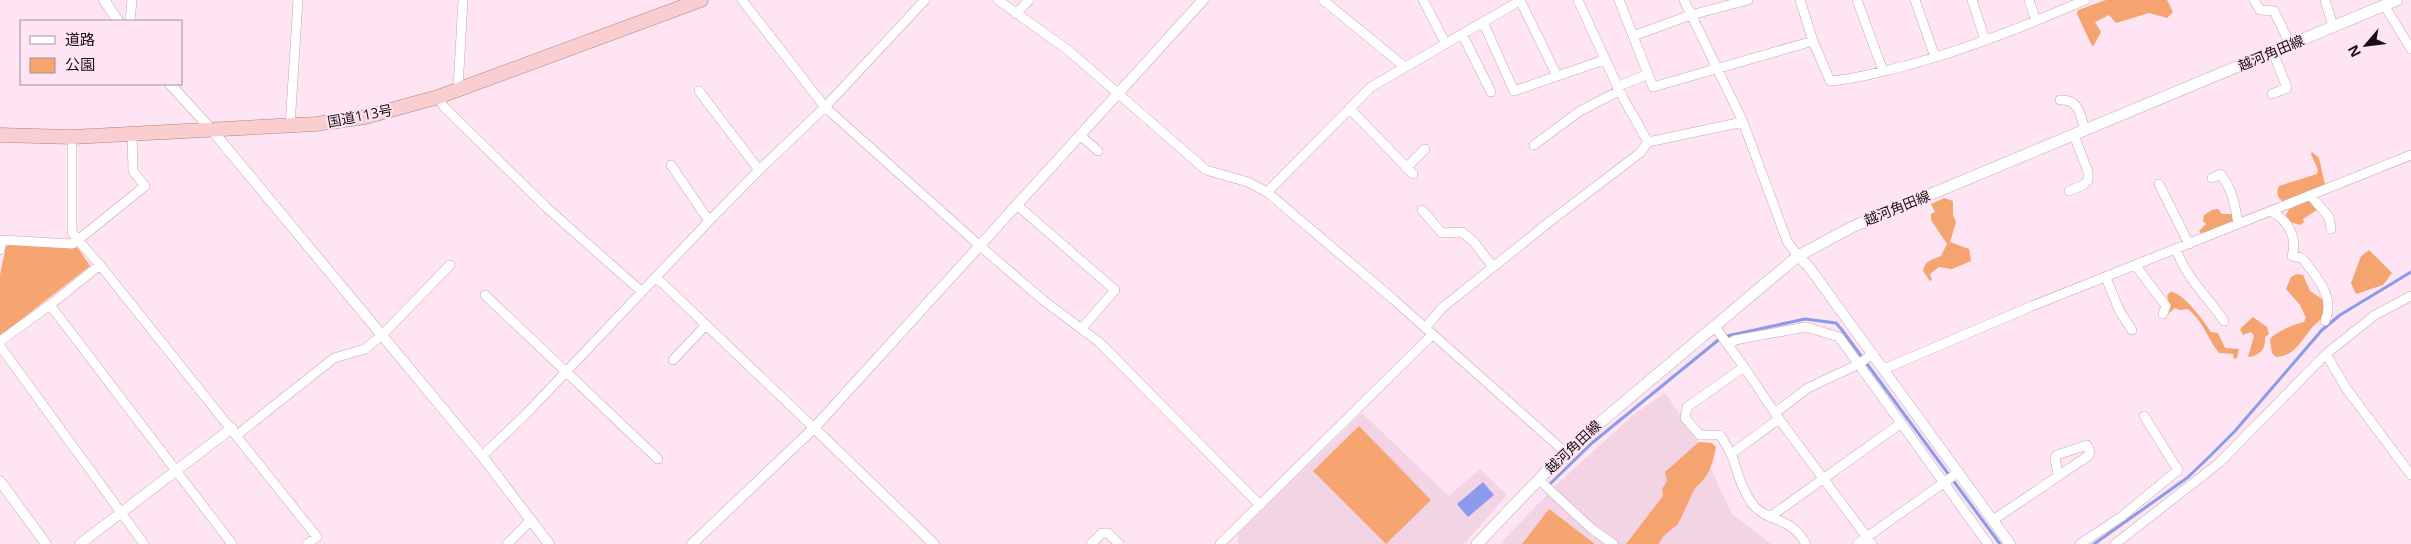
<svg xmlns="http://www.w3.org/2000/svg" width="2411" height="544" font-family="'Open Sans','Noto Sans JP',sans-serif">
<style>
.built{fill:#f3d4e5}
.green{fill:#f6a571}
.forest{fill:#f5a36f}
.water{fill:#8a9beb}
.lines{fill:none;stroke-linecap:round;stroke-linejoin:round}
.stream{stroke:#8a9beb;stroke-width:3}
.minor-casing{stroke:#c4a6b7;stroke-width:10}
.tertiary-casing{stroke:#c4a6b7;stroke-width:11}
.secondary-casing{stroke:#c4a6b7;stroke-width:12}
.trunk-casing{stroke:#aa8385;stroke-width:15}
.minor{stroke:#fff;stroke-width:9}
.tertiary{stroke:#fff;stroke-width:10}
.secondary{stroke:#fff;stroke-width:11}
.trunk{stroke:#facece;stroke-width:14}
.labels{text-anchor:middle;stroke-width:4;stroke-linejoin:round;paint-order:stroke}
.street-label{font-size:14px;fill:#190f15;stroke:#ffe5f3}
</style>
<rect width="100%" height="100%" fill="#ffe5f3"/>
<!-- built -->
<path class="built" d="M1665 393 1697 439 1732 514 1771 544H1500L1556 485 1633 415Z
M1362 413 1449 496 1480 469 1507 495 1464 544H1238V534Z"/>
<!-- green -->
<path class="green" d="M10 245 78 248 90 266 0 336V275L6 246Z
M1359 426 1431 500 1386 544 1313 471Z
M1549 509 1595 544H1522Z"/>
<!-- forest -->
<path class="forest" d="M2106 0H2167L2173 12 2167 18 2149 13 2116 23 2109 15 2095 22 2101 32 2094 45 2092 46 2077 14 2078 10Z
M2312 152 2319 158 2325 185 2283 202C2277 198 2276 192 2279 186L2317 174 2318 170 2311 154Z
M1944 198 1953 201V215L1956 222 1950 242 1969 249 1971 261 1952 269 1939 267 1930 274 1932 280 1930 281 1923 271C1925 260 1932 260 1941 256L1947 244 1931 220V214L1935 212 1931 204Z
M2309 200 2317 210 2303 219 2304 222 2300 225 2290 222 2286 215 2289 209Z
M2218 209 2222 214H2233L2234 221 2202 234 2199 231 2206 224 2203 221 2204 215 2212 210Z
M2369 250 2392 273 2383 285 2356 294 2351 283 2361 256Z
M2297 274 2303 275 2310 291 2322 299 2325 305 2322 319C2304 330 2300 356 2276 357L2272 353 2270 339C2276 332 2294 324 2304 322L2306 318 2300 305 2286 289 2291 277Z
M2170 292C2182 291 2205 322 2211 332L2218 333 2225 348 2239 349 2237 358 2234 359 2233 354 2219 353C2206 336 2205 324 2188 309L2180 310 2175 308 2168 314 2167 311 2170 307 2167 296Z
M2253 317 2267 327 2269 334 2265 337C2266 349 2260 356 2248 357L2254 336 2251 332 2243 335 2240 329Z
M1699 442 1712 443 1716 447C1714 458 1711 470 1704 479 1700 484 1694 488 1692 494 1689 500 1681 520 1677 525 1669 532 1663 534 1659 544H1626L1663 496 1662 489 1667 481 1665 472Z"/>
<!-- water -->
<path class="water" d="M1483 482 1494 495 1468 517 1457 504Z"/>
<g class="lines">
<!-- stream -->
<path class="stream" d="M1551 483 1592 443 1722 337 1805 319 1836 323 1842 330 2000 544
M2094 544 2187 478 2209 457 2235 431 2322 330 2340 315 2411 272"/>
<defs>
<path id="minor" d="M742 0 825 107 980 246 1043 300 1099 342 1260 505
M998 0 1068 50 1206 170 1248 182 1267 192 1393 299 1565 452
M1323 0 1405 67
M1423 0 1446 44
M1520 0 1557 76
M1578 0 1623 98 1648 142
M1619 0 1653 87 1813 41
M1684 0 1743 122 1787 241 1798 256
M1800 0 1813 41 1830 81C1856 79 1879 72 1905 66 1967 49 2026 26 2085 0
M1857 0 1883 71
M1915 0 1935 57
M1972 0 1985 40
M2029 0 2036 21
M2254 0 2260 10 2274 11 2290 44
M2325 0 2333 26
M2384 5 2411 49
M1016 14 1029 0
M130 21 132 0
M1483 22 1514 91 1604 60
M1462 34 1491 92
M1633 36 1691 15 1748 0
M1617 87 1648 74
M458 89 463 0
M699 91 759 170
M2272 94 2287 88 2273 52
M438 97 444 107 546 207 642 292
M2060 100C2080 99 2080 115 2085 130
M1349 108 1413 174
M290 126 298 0
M132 134 133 171 145 186 78 240 100 265 317 537 307 544
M1080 135 1098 151
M1534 145 1580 111 1619 91
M671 165 709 221
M1406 168 1425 149
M2212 178 2220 174C2233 189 2235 205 2238 224
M2159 184 2189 244
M2069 191 2083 185 2088 180V172L2074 135
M1267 192 1371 87 1521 0
M2310 195 2329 217 2331 229
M1018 206 1115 290 1082 328
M1422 210 1442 233 1462 232 1474 242 1493 267
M2270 211C2287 219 2298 236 2292 256L2302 258C2316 276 2336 297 2325 321
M2176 249C2186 278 2208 297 2224 321
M0 250 2 240 72 244 78 240 72 232V137
M100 265 50 305 232 544
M2136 266 2166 306 2163 314
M656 277 814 428
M2106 278 2120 312 2132 330
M485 295 658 459
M1715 327 1744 367 1779 419 1872 544
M1425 328 1442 308 1553 219 1640 153 1648 142 1743 122
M0 341 50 305
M1728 345 1735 340 1806 327 1839 337 1988 544
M0 346 144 544
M2326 354 2346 388 2411 475
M673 360 706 325
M1744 367 1687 407 1685 418 1700 435H1720C1724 442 1729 449 1732 456 1738 473 1742 491 1754 506 1771 524 1789 515 1806 544
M1884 369 2032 306 2411 155
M1775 413 1808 388 1859 364 1873 353
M237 435 334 358 365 349 382 335 450 265
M1731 454 1779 419
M482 456 526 414 709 221 759 170 825 107 925 0
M1539 480 1592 529 1613 544
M1771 516 1900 424
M1993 520 2088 456 2090 452 2087 445 2057 455 2055 458 2058 475
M507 544 530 521
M1091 544 1102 533H1108L1119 544
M1220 544 1432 335
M1857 544 1959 472
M2080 544 2121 517 2178 470 2144 416
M2115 544 2219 463 2326 354 2375 315 2411 296"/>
<path id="tertiary" d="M104 0 118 21
M170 84 211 129 482 456 549 544
M1798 256 1809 267 2010 544
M814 428 934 544
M0 481 46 544
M80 544 232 428
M692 544 814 428 1203 0"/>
<path id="secondary" d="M1477 544 1565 452 1798 256 1852 227 2397 0"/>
<path id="trunk" d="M0 135 72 137 316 124 365 117 438 97 701 0"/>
</defs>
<!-- minor casing -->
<use href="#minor" class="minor-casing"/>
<!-- tertiary casing -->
<use href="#tertiary" class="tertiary-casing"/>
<!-- secondary casing -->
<use href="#secondary" class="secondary-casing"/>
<!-- trunk casing -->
<use href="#trunk" class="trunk-casing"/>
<!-- minor -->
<use href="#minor" class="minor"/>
<!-- tertiary -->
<use href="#tertiary" class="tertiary"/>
<!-- secondary -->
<use href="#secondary" class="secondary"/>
<!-- trunk -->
<use href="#trunk" class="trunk"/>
</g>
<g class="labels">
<!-- street labels -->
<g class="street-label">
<text transform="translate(2271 53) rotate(-23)" y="5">越河角田線</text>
<text transform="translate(360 116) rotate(-11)" y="5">国道113号</text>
<text transform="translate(1897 208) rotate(-22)" y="5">越河角田線</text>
<text transform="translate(1573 447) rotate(-43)" y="5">越河角田線</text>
</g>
</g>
<!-- legend -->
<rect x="20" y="20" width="162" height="65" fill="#ffe5f3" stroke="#a38f9a"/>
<rect x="30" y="36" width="25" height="8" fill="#ffffff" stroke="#a38f9a"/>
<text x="65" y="45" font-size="15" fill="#190f15">道路</text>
<rect x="30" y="58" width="25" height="15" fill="#f6a571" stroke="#a38f9a"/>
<text x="65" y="70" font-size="15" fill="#190f15">公園</text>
<!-- north arrow -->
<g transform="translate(2366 45) rotate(242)" stroke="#ffe5f3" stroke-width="4" paint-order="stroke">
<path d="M0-4L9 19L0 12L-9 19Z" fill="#190f15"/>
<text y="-8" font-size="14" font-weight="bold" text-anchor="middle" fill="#190f15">N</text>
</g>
</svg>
